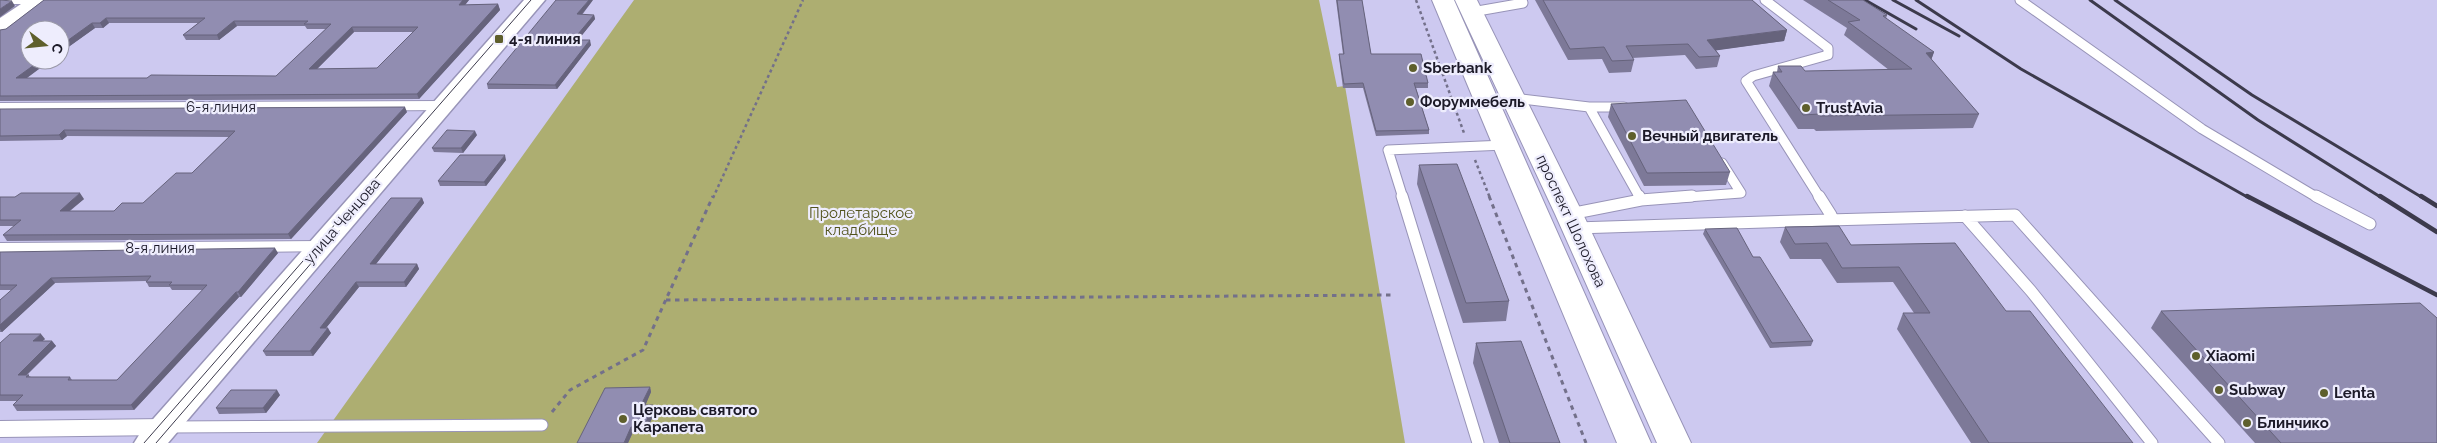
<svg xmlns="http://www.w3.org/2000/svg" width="2437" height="443" font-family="Raleway,sans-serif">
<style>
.green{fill:#adae71}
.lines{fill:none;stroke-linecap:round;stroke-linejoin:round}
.lane-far1-casing{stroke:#9894b8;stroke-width:11}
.lane-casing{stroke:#9894b8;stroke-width:13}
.street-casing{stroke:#9894b8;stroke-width:2}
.secondary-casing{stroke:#9894b8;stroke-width:3}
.primary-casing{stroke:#9894b8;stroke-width:2}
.path-far1{stroke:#73708a;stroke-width:2.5;stroke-dasharray:3 3;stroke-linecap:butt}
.path{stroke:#73708a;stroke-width:3;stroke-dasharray:4.5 4.5;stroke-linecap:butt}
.lane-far1{stroke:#fff;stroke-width:9}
.lane{stroke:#fff;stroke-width:11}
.street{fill:#fff;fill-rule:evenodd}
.secondary{fill:#fff;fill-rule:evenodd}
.primary{fill:#fff;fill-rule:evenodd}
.tram{stroke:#3c3a4c;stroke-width:1}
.rail-far1{stroke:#3c3a4c;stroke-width:3}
.rail{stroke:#3c3a4c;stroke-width:4.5}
.wall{fill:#7d7998;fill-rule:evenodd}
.shaded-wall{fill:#66637c}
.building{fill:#918db1;stroke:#66637c;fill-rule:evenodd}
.poi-dot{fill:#5e5f2c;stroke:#eeedfd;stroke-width:2}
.labels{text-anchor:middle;stroke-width:4.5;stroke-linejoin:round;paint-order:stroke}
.poi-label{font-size:15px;font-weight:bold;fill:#1c1a28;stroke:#eeedfd;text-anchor:start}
.street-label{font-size:15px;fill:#1c1a28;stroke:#eeedfd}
.park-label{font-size:15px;fill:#52531c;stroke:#eeedfd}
</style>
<rect width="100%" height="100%" fill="#cdc9f0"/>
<!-- green -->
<path class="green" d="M634 0H1319L1337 87 1345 86 1405 443H317Z"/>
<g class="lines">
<defs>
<path id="lane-far1" d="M1765 0 1828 48V55L1753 76 1746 81 1820 198
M2020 0 2202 129 2318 198
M1472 12 1523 3 1522 0
M1514 98 1589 107 1640 198
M1589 107H1624
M1403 198 1388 150 1505 145
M1674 198 1741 193 1722 163"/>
<path id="lane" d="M1402 196 1478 443
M2316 196 2370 224
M1641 200 1692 196
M1570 214 1641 200 1639 196
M1965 216 2031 291 2152 443
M1828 220 2015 215 2219 443
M1576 228 1828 220 1831 215 1819 196
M170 427 542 425"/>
<path id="street" d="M0 0H31L24 4H0Z
M443 101 449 102 451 106 449 110 0 113V103Z
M320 241 327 243 330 247 327 251 0 255V243Z
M164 419 172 421 175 427 172 433 164 435 0 437V421Z"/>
<path id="secondary" d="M27 0H51L8 33 0 34V18Z
M524 0H545L168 443H134L139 435Z"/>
<path id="primary" d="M1432 0H1454L1651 443H1617Z
M1455 0H1477L1583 214 1691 443H1657L1555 214Z"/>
</defs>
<!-- lane-far1 casing -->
<use href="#lane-far1" class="lane-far1-casing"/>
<!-- lane casing -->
<use href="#lane" class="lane-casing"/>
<!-- street casing -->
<use href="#street" class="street-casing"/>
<!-- secondary casing -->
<use href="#secondary" class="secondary-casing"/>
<!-- primary casing -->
<use href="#primary" class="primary-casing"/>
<!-- path-far1 -->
<path class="path-far1" d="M1416 0 1464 133
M1475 160 1490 198
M713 198 803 0"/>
<!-- path -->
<path class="path" d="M1489 196 1586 443
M666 300 1391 295
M552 412 570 390 643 350 713 196"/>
<!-- lane-far1 -->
<use href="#lane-far1" class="lane-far1"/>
<!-- lane -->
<use href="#lane" class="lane"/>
<!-- street -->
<use href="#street" class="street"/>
<!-- secondary -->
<use href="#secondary" class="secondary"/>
<!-- primary -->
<use href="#primary" class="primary"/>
<!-- tram -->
<path class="tram" d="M144 443 531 0
M156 443 339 231"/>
<!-- rail-far1 -->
<path class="rail-far1" d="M1865 0 1916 29
M1893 0 1959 36
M1916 0 2021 69 2249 198
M2090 0 2258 120 2382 198
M2115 0 2252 95 2423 198"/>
<!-- rail -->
<path class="rail" d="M2247 196 2437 295
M2380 196 2437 232
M2421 196 2437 206"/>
</g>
<!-- wall -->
<path class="wall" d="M44 0H469L465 5 498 4 500 10 419 99 0 101V30L6 29ZM109 23H198L183 35 186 40H219L237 26H305L307 29H326L276 76 147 78H26L51 60 60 30V53L95 28H103ZM354 32H413L377 68 317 69Z
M593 0 582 15H594L595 19 578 40 591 45 557 89H488L487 84Z
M1336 0H1362L1371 54 1428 83V88H1416L1429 130V134L1376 136 1363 88H1343L1339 58V54H1343Z
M1535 0H1752L1787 30 1784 41 1716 50 1720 56 1717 67 1696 69 1685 55 1632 58 1634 60 1631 72 1609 73 1602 59 1568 60Z
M1803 0H1863L1887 15 1886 19 1934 52 1931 60 1979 114 1973 128 1816 131 1814 129H1798L1769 86 1773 72H1777L1778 66 1805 71 1889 70 1844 35 1847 28Z
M1611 104 1730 172 1726 185 1644 186 1608 117Z
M0 109 407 112 291 239 7 241 3 235 15 226H0V197L84 199 70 211H114L143 203 192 173 229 137 67 136 62 140 0 141Z
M477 135 463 153 434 152 432 148Z
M506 160 486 186H440L438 181Z
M1419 165 1509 301 1506 321 1463 323 1417 184Z
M422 198 424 203 376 264H417L419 269 406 287H359L326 328 331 333 313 356H266L263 351Z
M1785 227 1851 245 2006 311 2133 443H1971L1897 329 1903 313H1914L1893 282 1837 283 1821 259H1790L1780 242Z
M1705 229 1753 257 1813 341 1811 346 1770 348 1703 234Z
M0 252 278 253 241 297H239L134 410 17 411 13 405 18 401H0V343L45 339 42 341H52L56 346 27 375 31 377H70L72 380H117L203 290H172L170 287H149L146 281 55 283 2 332H0V300L12 290H0Z
M2161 311 2437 443H2255L2151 328Z
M1476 343 1560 443H1499L1473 363Z
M650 387 651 392 645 405 655 411 646 432H633L628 443H577Z
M280 395 266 413 219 414 216 408Z"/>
<!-- shaded-wall -->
<path class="shaded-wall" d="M463 0H469L461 10 459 5Z
M589 0H593L578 19 577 14Z
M12 1 15 6 0 17V9Z
M498 4 500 10 419 99 417 94Z
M594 15 595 19 574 45 573 40Z
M106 18 109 23 103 28 100 23Z
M234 21 237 26 219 40 217 35Z
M92 23 95 28 60 53V46Z
M352 27 354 32 312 74 309 69Z
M1787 30 1784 41 1705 52 1707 40Z
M590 40 591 45 557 89 555 85Z
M1934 52 1929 66 1926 53Z
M41 60H51L19 84 16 78Z
M405 107 407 112 291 239 288 234Z
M64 130 67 136 62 140 59 135Z
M475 131 477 135 463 153 461 148Z
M505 155 506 160 486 186 484 182Z
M80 193 84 199 63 216 60 211Z
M422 198 424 203 372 269 370 264Z
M275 248 278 253 241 297 238 292Z
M417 264 419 269 406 287 404 282Z
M51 278 55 283 2 332 0 329V325Z
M356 282 359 287 322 333 320 328Z
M236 292 239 297 134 410 131 405Z
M328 328 331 333 313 356 310 351Z
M41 334 45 339 37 346 33 341Z
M52 341 56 346 21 380 18 375Z
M650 387 651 392 643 411 641 405Z
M277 390 280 395 266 413 263 408Z
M653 405 655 411 646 432 644 427Z
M631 427 633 432 628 443H624Z"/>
<!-- building -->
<path class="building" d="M0 0 12 1 0 9Z
M44 0H463L459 5 498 4 417 94 0 96V30L6 29ZM106 18H205L183 35H217L234 21H308L304 24H331L276 76 151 75 147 78H16L41 60H30V30H60V46L92 23H100ZM352 27H418L377 68 309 69Z
M556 0H589L577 14 594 15 573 40H590L555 85 487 84Z
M1337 0H1362L1371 54H1421L1428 83H1414L1429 130 1376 131 1363 83 1344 84 1339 54H1344Z
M1543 0H1752L1787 30 1707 40 1720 56 1699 57 1688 44 1626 46 1634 60 1612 61 1604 47 1570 49Z
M1828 0H1863L1887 15 1883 16 1934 52 1926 53 1979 114 1820 116 1819 114 1803 115 1773 72H1782L1778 66H1801L1805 71 1912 69 1848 22 1860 20Z
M1686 100 1730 172 1647 173 1611 104Z
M405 107 288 234 3 235 21 220H0V197H15L21 193H80L60 211H114L122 203H143L176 173H192L235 131 64 130 59 135 0 136V109Z
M447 130 475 131 461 148H432Z
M460 155H505L484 182 438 181Z
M1457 164 1509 301 1466 303 1419 165Z
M391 198H422L370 264H417L404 282H356L320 328H328L310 351H263Z
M1839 226 1851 245 1955 243 2006 311H2030L2133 443H1989L1903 313H1930L1899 267 1842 268 1827 243 1795 244 1785 227Z
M1737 228 1753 257H1760L1813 341 1772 343 1705 229Z
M275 248 238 292H236L131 405H13L23 395H0V343L10 334H41L33 341H52L18 375H29L26 377H70L68 380H117L207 285H169L172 282H146L151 276 51 278 0 325V300L17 285H0V252Z
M2420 303 2437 318V443H2281L2161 311Z
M1521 341 1560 443H1510L1476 343Z
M650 387 641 405H653L644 427H631L624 443H577L605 388Z
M231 390H277L263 408H216Z"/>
<!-- markers -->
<g class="poi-dot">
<rect x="494" y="34" width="10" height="10" rx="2.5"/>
<circle cx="1413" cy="68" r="5"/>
<circle cx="1410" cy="102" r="5"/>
<circle cx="1806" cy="108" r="5"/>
<circle cx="1632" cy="136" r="5"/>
<circle cx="2196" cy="356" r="5"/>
<circle cx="2219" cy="390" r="5"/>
<circle cx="2324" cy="393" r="5"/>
<circle cx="623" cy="419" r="5"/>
<circle cx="2247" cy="423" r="5"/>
</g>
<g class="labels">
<!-- poi labels -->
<g class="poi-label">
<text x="509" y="44">4-я линия</text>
<text x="1423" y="73">Sberbank</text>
<text x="1420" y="107">Форуммебель</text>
<text x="1816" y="113">TrustAvia</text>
<text x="1642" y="141">Вечный двигатель</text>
<text x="2206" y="361">Xiaomi</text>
<text x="2229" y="395">Subway</text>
<text x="2334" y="398">Lenta</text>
<text x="633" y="415">Церковь святого<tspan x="633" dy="17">Карапета</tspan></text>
<text x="2257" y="428">Блинчико</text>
</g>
<!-- street labels -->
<g class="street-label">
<text x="221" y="112">6-я линия</text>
<text transform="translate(342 221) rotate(-49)" y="5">улица Ченцова</text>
<text transform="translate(1571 221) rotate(65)" y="5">проспект Шолохова</text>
<text x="160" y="253">8-я линия</text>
</g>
<!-- park labels -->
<g class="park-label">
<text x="861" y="218">Пролетарское<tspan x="861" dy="17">кладбище</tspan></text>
</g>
</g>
<!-- north arrow -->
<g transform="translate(45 45) rotate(106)"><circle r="24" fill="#eeedfd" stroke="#9a99a8"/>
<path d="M0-4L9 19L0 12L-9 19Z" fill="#5e5f2c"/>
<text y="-8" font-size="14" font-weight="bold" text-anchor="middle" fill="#1c1a28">С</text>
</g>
</svg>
